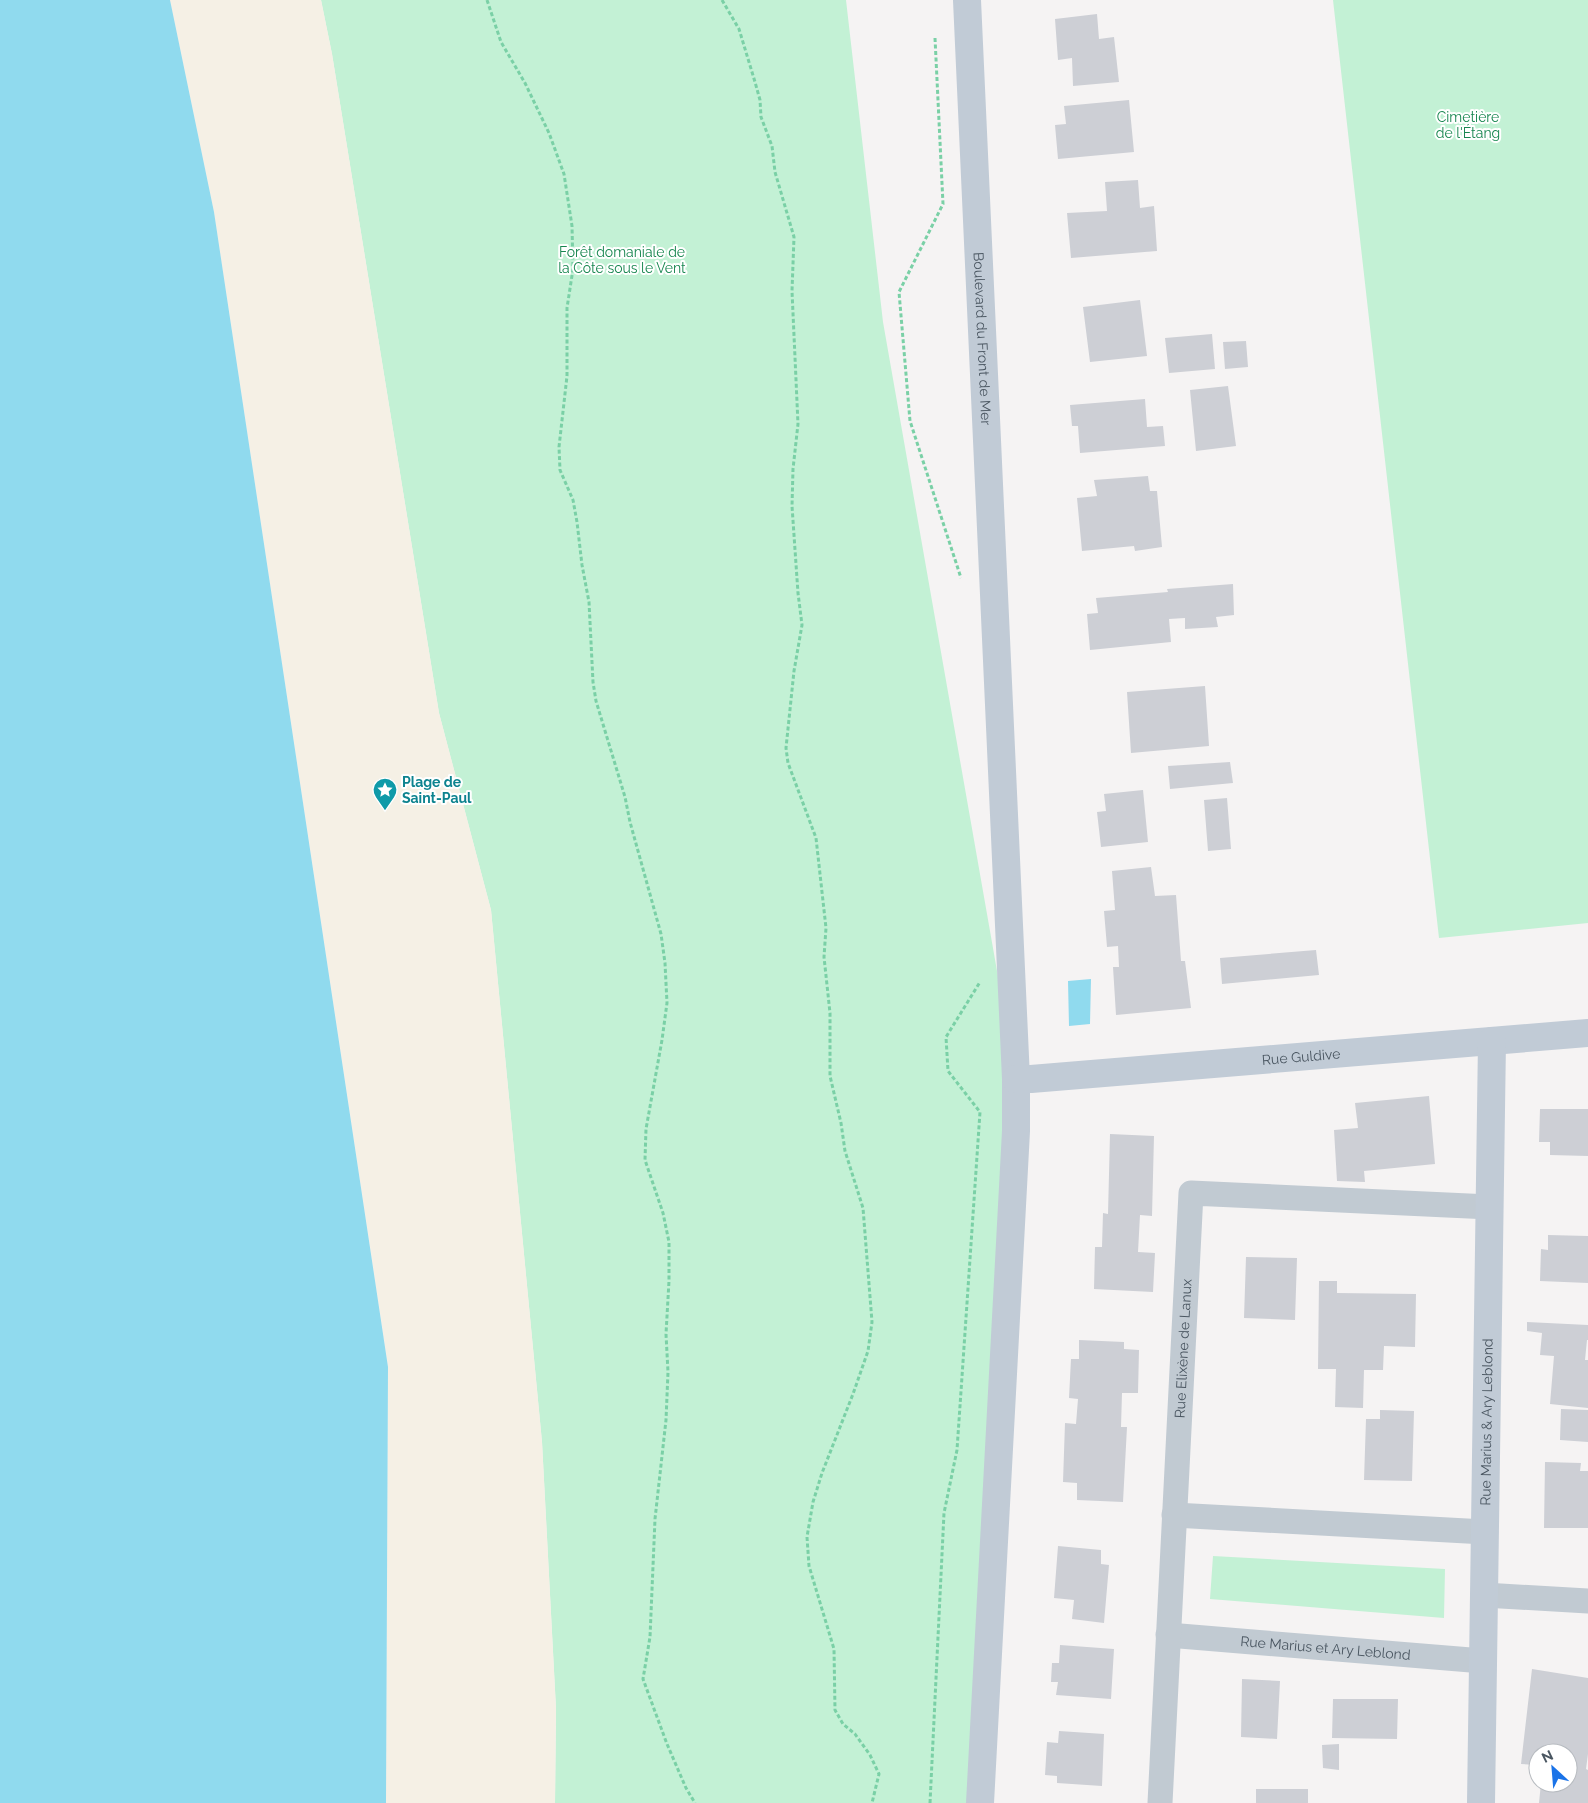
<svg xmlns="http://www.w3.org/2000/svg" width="1588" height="1803" font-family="Raleway,sans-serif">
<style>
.green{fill:#c3f1d5}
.sand{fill:#f5f0e5}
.water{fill:#90daee}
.building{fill:#cdcfd5}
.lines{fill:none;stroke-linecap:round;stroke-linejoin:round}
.path{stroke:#7ad0a6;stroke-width:3;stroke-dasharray:4 2.5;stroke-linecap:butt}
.street{stroke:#c1cad2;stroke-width:25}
.secondary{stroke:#c1cbd6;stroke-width:28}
.labels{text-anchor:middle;stroke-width:4;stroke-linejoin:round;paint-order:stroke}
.park-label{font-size:14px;fill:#17864f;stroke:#fff}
.street-label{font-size:14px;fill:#4a5661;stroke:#fff}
.culture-label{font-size:14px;font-weight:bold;fill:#0d838f;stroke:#fff;text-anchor:start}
</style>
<rect width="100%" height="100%" fill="#f5f3f3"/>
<!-- green -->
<path class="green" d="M321 0H846L883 322 1016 1079 980 1803H555L556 1709 542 1442 491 910 439 713 332 54Z
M1333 0H1588V923L1439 938Z
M1213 1556 1445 1569 1444 1618 1210 1599Z"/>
<!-- sand -->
<path class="sand" d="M170 0H321L332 54 439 713 491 910 542 1442 556 1709 555 1803H386L388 1366 214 212Z"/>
<!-- water -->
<path class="water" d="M0 0H170L214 212 388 1367 386 1803H0Z
M1091 979 1090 1024 1069 1026 1068 981Z"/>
<!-- building -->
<path class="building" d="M1097 14 1099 39 1114 37 1119 82 1073 86 1072 58 1058 60 1055 19Z
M1129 100 1134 152 1058 159 1055 125 1066 124 1064 106Z
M1138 180 1140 208 1154 206 1157 251 1071 258 1067 213 1107 211 1105 182Z
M1140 300 1147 356 1090 362 1083 307Z
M1212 334 1215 369 1169 373 1165 338Z
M1246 341 1248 367 1225 369 1223 342Z
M1228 386 1236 446 1196 451 1190 390Z
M1145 399 1147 427 1163 426 1165 446 1080 453 1078 426H1072L1070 405Z
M1148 476 1150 491H1157L1162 547 1135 551 1134 546 1082 551 1077 498 1097 496 1094 480Z
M1233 584 1234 615 1216 617 1218 627 1185 629V618L1169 619 1171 642 1090 650 1087 614 1098 613 1096 598 1168 592 1167 589Z
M1205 686 1209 746 1131 753 1127 692Z
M1230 762 1233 783 1170 789 1168 766Z
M1143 790 1148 842 1101 847 1097 812 1106 811 1104 794Z
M1227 798 1231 849 1208 851 1204 800Z
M1151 867 1155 896 1176 895 1181 961H1185L1191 1008 1116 1015 1113 967H1119L1118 946 1107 947 1104 911 1115 910 1112 871Z
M1316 950 1319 975 1222 984 1220 958Z
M1429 1096 1435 1164 1364 1171 1365 1182 1337 1181 1334 1130 1358 1128 1355 1103Z
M1540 1109H1588V1156L1550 1155V1142H1539Z
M1110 1134 1154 1136 1152 1216 1140 1215 1138 1252 1155 1253 1153 1292 1094 1289 1095 1247H1102L1103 1213 1108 1214Z
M1548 1235 1588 1236V1283L1540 1281 1541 1249 1548 1250Z
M1246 1257 1297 1258 1295 1320 1244 1318Z
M1319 1281H1337V1293L1416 1294 1415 1347 1384 1346 1383 1370H1364L1363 1408 1335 1407 1336 1369H1318Z
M1527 1322 1588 1325V1340H1587L1585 1360H1588V1408L1550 1404 1554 1356 1540 1355 1542 1333 1527 1331Z
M1079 1340 1124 1342V1349L1139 1350 1138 1393H1122L1121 1427H1127L1123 1502 1077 1500V1483L1063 1482 1065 1423 1076 1424 1078 1399 1069 1398 1071 1359H1079Z
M1561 1409 1588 1410V1442L1560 1440Z
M1380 1410 1414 1411 1412 1481 1364 1480 1366 1419H1380Z
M1545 1462 1581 1463 1580 1471H1588V1528H1544Z
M1058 1546 1101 1550V1564L1109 1565 1104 1623 1072 1619 1074 1600 1054 1598Z
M1060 1645 1114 1649 1111 1699 1056 1695 1058 1682H1051L1052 1663H1059Z
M1532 1669 1588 1678V1754L1586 1769 1588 1770V1803H1539L1541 1783H1568V1753H1538V1765L1521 1764Z
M1242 1679 1280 1681 1277 1739 1241 1737Z
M1333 1699H1398L1397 1739 1332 1738Z
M1059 1731 1104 1734 1102 1786 1057 1783V1776L1045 1775 1047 1742 1058 1743Z
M1339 1744V1770L1323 1768 1322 1745Z
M1256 1789H1308V1803H1256Z"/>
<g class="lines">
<!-- path -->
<path class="path" d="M487 0 501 42 525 83 549 133 564 174 572 226 573 269 567 308V376L559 447 560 470 573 500 577 522 582 565 589 602 593 682 596 701 625 797 630 822 661 934 665 963 667 1003 662 1040 646 1129 645 1160 663 1213 669 1242V1281L666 1334 668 1372 666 1420 655 1519 650 1637 643 1679 667 1744 686 1788 695 1803
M722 0 739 29 755 82 760 100 761 117 772 146 775 172 794 237 792 291 798 424 793 469 792 506 798 593 802 625 794 671 786 748 788 763 816 838 826 928 824 957 830 1013V1076L841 1123 845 1151 863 1208 872 1322 868 1351 853 1394 822 1473 813 1502 807 1537 809 1566 834 1649 835 1710 843 1724 855 1734 870 1755 879 1774 872 1803
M935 38 943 204 899 292 910 421 961 578
M930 1803 944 1513 957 1450 980 1112 948 1071 946 1037 980 982"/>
<!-- street -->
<g class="street">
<path d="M1174 1515 1485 1532"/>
<path d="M1484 1595 1588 1601"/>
<path id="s1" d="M1168 1635 1483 1661"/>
<path id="s2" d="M1160 1803 1191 1193 1490 1207"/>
</g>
<!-- secondary -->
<g class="secondary">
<path id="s3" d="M967 0 1016 1079V1131L980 1803"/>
<path id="s4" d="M1016 1079H1031L1588 1033"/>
<path id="s5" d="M1481 1803 1492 1041"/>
</g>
</g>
<!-- icons -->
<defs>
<symbol id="sight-pin" viewBox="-11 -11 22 30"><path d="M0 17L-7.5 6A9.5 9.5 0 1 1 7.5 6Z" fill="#0f9aa8" stroke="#fff"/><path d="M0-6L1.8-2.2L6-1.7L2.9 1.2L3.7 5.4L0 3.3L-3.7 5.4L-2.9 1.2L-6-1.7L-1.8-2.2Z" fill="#fff"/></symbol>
</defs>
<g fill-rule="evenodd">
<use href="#sight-pin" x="371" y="776" width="28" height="38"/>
</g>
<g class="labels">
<!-- park labels -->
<g class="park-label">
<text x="1468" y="122">Cimetière<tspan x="1468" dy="16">de l'Étang</tspan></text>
<text x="622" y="257">Forêt domaniale de<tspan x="622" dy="16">la Côte sous le Vent</tspan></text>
</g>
<!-- street labels -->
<g class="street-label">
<text dy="5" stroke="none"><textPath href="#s3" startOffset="339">Boulevard du Front de Mer</textPath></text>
<text dy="5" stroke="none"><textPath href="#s4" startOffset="286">Rue Guldive</textPath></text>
<text dy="5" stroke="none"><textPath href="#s2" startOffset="455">Rue Elixène de Lanux</textPath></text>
<text dy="5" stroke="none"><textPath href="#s5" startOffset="381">Rue Marius &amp; Ary Leblond</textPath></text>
<text dy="5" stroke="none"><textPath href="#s1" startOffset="158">Rue Marius et Ary Leblond</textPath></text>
</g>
<!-- culture labels -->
<g class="culture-label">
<text x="402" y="787">Plage de<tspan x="402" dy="16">Saint-Paul</tspan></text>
</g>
</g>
<!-- north arrow -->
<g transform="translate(1553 1768) rotate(334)"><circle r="24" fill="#ffffff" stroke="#b7bbc0"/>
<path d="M0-4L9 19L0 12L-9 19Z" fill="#1a73e8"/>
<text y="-8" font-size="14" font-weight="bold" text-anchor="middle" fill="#4a5661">N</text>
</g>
</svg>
